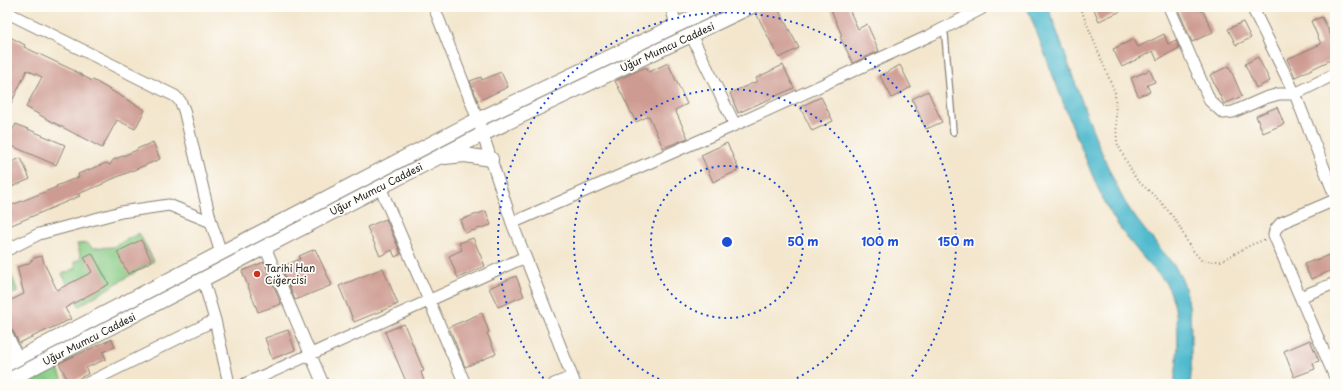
<svg xmlns="http://www.w3.org/2000/svg" width="1342" height="391" font-family="'Playpen Sans',sans-serif">
<style>
.green{fill:#87cb85;stroke:#527450}
.water{fill:#50bace;stroke:#366b75}
.building{fill:#ce9b92}
.lines{fill:none;stroke-linecap:round;stroke-linejoin:round}
.service-casing{stroke:#888174;stroke-width:8}
.minor-casing{stroke:#888174;stroke-width:13}
.tertiary-casing{stroke:#888174;stroke-width:16}
.path{stroke:#888174;stroke-width:2;stroke-dasharray:1 3;stroke-linecap:butt}
.service{stroke:#fff;stroke-width:5.5}
.minor{stroke:#fff;stroke-width:11}
.tertiary{stroke:#fff;stroke-width:14}
.ring{fill:none;stroke:#1d4ed8;stroke-width:2;stroke-dasharray:2 4}
.poi-dot{fill:#c8321e;stroke:#fdfcf7;stroke-width:1.5}
.labels{text-anchor:middle;stroke-width:3.5;stroke-linejoin:round;paint-order:stroke}
.street-label{font-size:10px;fill:#1c1c1c;stroke:#fdfcf7}
.poi-label{font-size:10px;fill:#1c1c1c;stroke:#fdfcf7;text-anchor:start}
.centre{fill:#1d4ed8;stroke:#fdfcf7;stroke-width:2}
.ring-label{font-size:12px;text-anchor:middle;font-weight:bold;fill:#1d4ed8;stroke:#fdfcf7;stroke-width:3.5;stroke-linejoin:round;paint-order:stroke}
</style>
<rect width="100%" height="100%" fill="#fdfcf7"/>
<filter id="ink" filterUnits="userSpaceOnUse"><feTurbulence type="fractalNoise" baseFrequency=".025" numOctaves="2"/><feDisplacementMap in="SourceGraphic" scale="8" xChannelSelector="R" yChannelSelector="G"/><feConvolveMatrix kernelMatrix="1 2 1 2 8 2 1 2 1" color-interpolation-filters="sRGB"/></filter>
<filter id="wash" filterUnits="userSpaceOnUse"><feTurbulence type="fractalNoise" baseFrequency=".012" numOctaves="4" result="noise"/><feDisplacementMap in="SourceGraphic" scale="16" xChannelSelector="R" yChannelSelector="G"/><feGaussianBlur stdDeviation="0.9" result="paint"/><feColorMatrix in="noise" values="0 0 0 0 0 0 0 0 0 0 0 0 0 0 0 0 0 1.4 0 .05"/><feComposite in="paint" operator="in"/></filter>
<g filter="url(#wash)">
<rect width="100%" height="100%" fill="#f3e6cd"/>
<!-- green -->
<path class="green" d="M139 233 154 261 79 306 62 274 76 268 74 262 81 258 77 244 87 243 93 248 113 247Z
M7 264 18 292 7 296Z
M54 360 65 384H28L26 379Z"/>
<!-- water -->
<path class="water" d="M1027 7H1048C1071 69 1091 134 1120 193 1133 219 1155 241 1173 264 1191 288 1191 319 1191 348 1191 360 1192 372 1190 384H1174C1178 356 1181 325 1172 297 1168 280 1152 269 1142 256 1130 242 1119 228 1110 212 1097 189 1088 164 1078 140 1060 96 1044 51 1027 7Z"/>
<g id="blocks">
<!-- building -->
<path class="building" d="M760 7H777L799 48 779 58 756 13Z
M830 7H848L858 29 867 24 879 51 853 63 840 37 842 36Z
M1093 7H1130L1099 21Z
M1177 7H1199L1201 11H1203L1213 32 1192 42Z
M1322 17 1335 44V58L1295 77 1287 59 1321 44 1311 21Z
M1243 22 1251 38 1236 45 1228 29Z
M1164 34 1168 44 1176 40 1179 48 1157 60 1153 51 1122 67 1113 49 1134 39 1138 47Z
M12 38 25 45 24 47 73 70 92 81 93 80 145 110 135 129 117 120 102 148 45 118 26 107 42 77 27 70 7 112V47Z
M1258 57 1270 81 1256 88 1245 64Z
M668 63 687 104 675 110 688 138 663 148 649 116 636 122 615 81 646 67 649 72Z
M783 65 794 88 738 113 730 93 758 81 756 78Z
M900 65 911 87 892 98 880 76Z
M1229 66 1242 96 1224 104 1210 75Z
M1150 70 1155 82 1147 85 1150 92 1138 96 1131 78Z
M501 72 508 87 478 101 470 81 481 77 482 80Z
M928 91 942 122 926 129 912 99Z
M821 97 833 121 812 131 800 107Z
M1277 107 1284 124 1263 133 1256 116Z
M16 124 65 145 56 165 7 144V140Z
M153 142 160 159 103 183V184L78 194 80 196 7 227V207L57 187 56 186 79 177 78 174 106 163 110 165 113 160 137 150V149Z
M727 143 739 170 713 182 701 155Z
M21 158 30 179 7 189V164Z
M486 211 491 225 465 233 460 220Z
M386 219 401 254 395 257 392 250 380 256 367 227Z
M473 238 485 266 458 278 449 256 462 250 459 243Z
M141 240 152 261 128 274 117 252Z
M315 249 332 285 295 300 281 267 300 259 299 256Z
M92 253 109 284 65 308 71 319 19 343 13 331 9 327 7 324V302L24 294 17 267 28 264 34 258 42 256 44 263 57 290 92 272 84 257Z
M1335 253V269L1311 279 1304 264Z
M264 262 281 304 258 312 242 271Z
M383 268 398 304 354 322 339 286Z
M516 276 524 296 498 307 489 288Z
M482 313 489 332 487 333 496 354 465 367 449 327Z
M404 324 424 371 421 372 425 384H407L385 332Z
M288 330 295 350 272 359 265 338Z
M112 339 115 347 103 352 106 359 86 368 88 374 69 383 59 363Z
M1310 340 1319 361 1313 363 1315 369 1294 377 1284 351Z"/>
</g>
</g>
<g filter="url(#ink)">
<use href="#blocks" fill-opacity="0" stroke="#888174" stroke-width="1"/>
<g class="lines">
<defs>
<path id="service" d="M943 29 945 35 953 132"/>
<path id="minor" d="M434 7 478 120 512 223 575 384
M671 7 676 25
M1169 7 1210 101 1223 113 1233 112 1265 98 1279 94H1295L1335 74
M1252 7 1295 94 1335 196
M7 11 14 16 175 96 180 101 184 110 211 222 221 253
M691 35 735 125
M380 187 465 384
M1335 200 1281 223 1275 230 1274 235 1298 292 1335 377
M512 223 735 125 931 35 981 9V7
M265 247 323 384
M7 250 39 234 121 212 169 205 211 222
M203 279 215 320 229 384
M1300 297 1335 283
M7 334 18 358
M86 384 215 320
M245 384 525 257
M554 384 572 377"/>
<path id="tertiary" d="M445 157 465 155 491 159
M7 364 471 123 715 7
M7 381 483 134 750 7"/>
</defs>
<!-- service casing -->
<use href="#service" class="service-casing"/>
<!-- minor casing -->
<use href="#minor" class="minor-casing"/>
<!-- tertiary casing -->
<use href="#tertiary" class="tertiary-casing"/>
<!-- path -->
<path class="path" d="M1080 7 1115 93 1117 143 1136 179 1161 202 1177 222 1190 247 1202 261H1221L1251 245 1266 239"/>
<!-- service -->
<use href="#service" class="service"/>
<!-- minor -->
<use href="#minor" class="minor"/>
<!-- tertiary -->
<use href="#tertiary" class="tertiary"/>
</g>
</g>
<!-- distance rings -->
<g class="ring">
<circle cx="727" cy="242" r="76"/>
<path d="M670 384A153 153 0 1 1 784 384"/>
<path d="M547 383A229 229 0 1 1 907 383"/>
</g>
<!-- markers -->
<circle class="poi-dot" cx="257" cy="274" r="4"/>
<g class="labels">
<!-- street labels -->
<g class="street-label">
<text transform="translate(667 47) rotate(-25)" y="4">Uğur Mumcu Caddesi</text>
<text transform="translate(376 189) rotate(-27)" y="4">Uğur Mumcu Caddesi</text>
<text transform="translate(89 339) rotate(-27)" y="4">Uğur Mumcu Caddesi</text>
</g>
<!-- poi labels -->
<g class="poi-label">
<text x="265" y="272">Tarihi Han<tspan x="265" dy="12">Ciğercisi</tspan></text>
</g>
</g>
<circle cx="727" cy="242" r="6" class="centre"/>
<g class="ring-label">
<text x="803" y="246">50 m</text>
<text x="880" y="246">100 m</text>
<text x="956" y="246">150 m</text>
</g>
<!-- margin -->
<rect width="1342" height="391" fill="none" stroke="#fdfcf7" stroke-width="24"/>
</svg>
